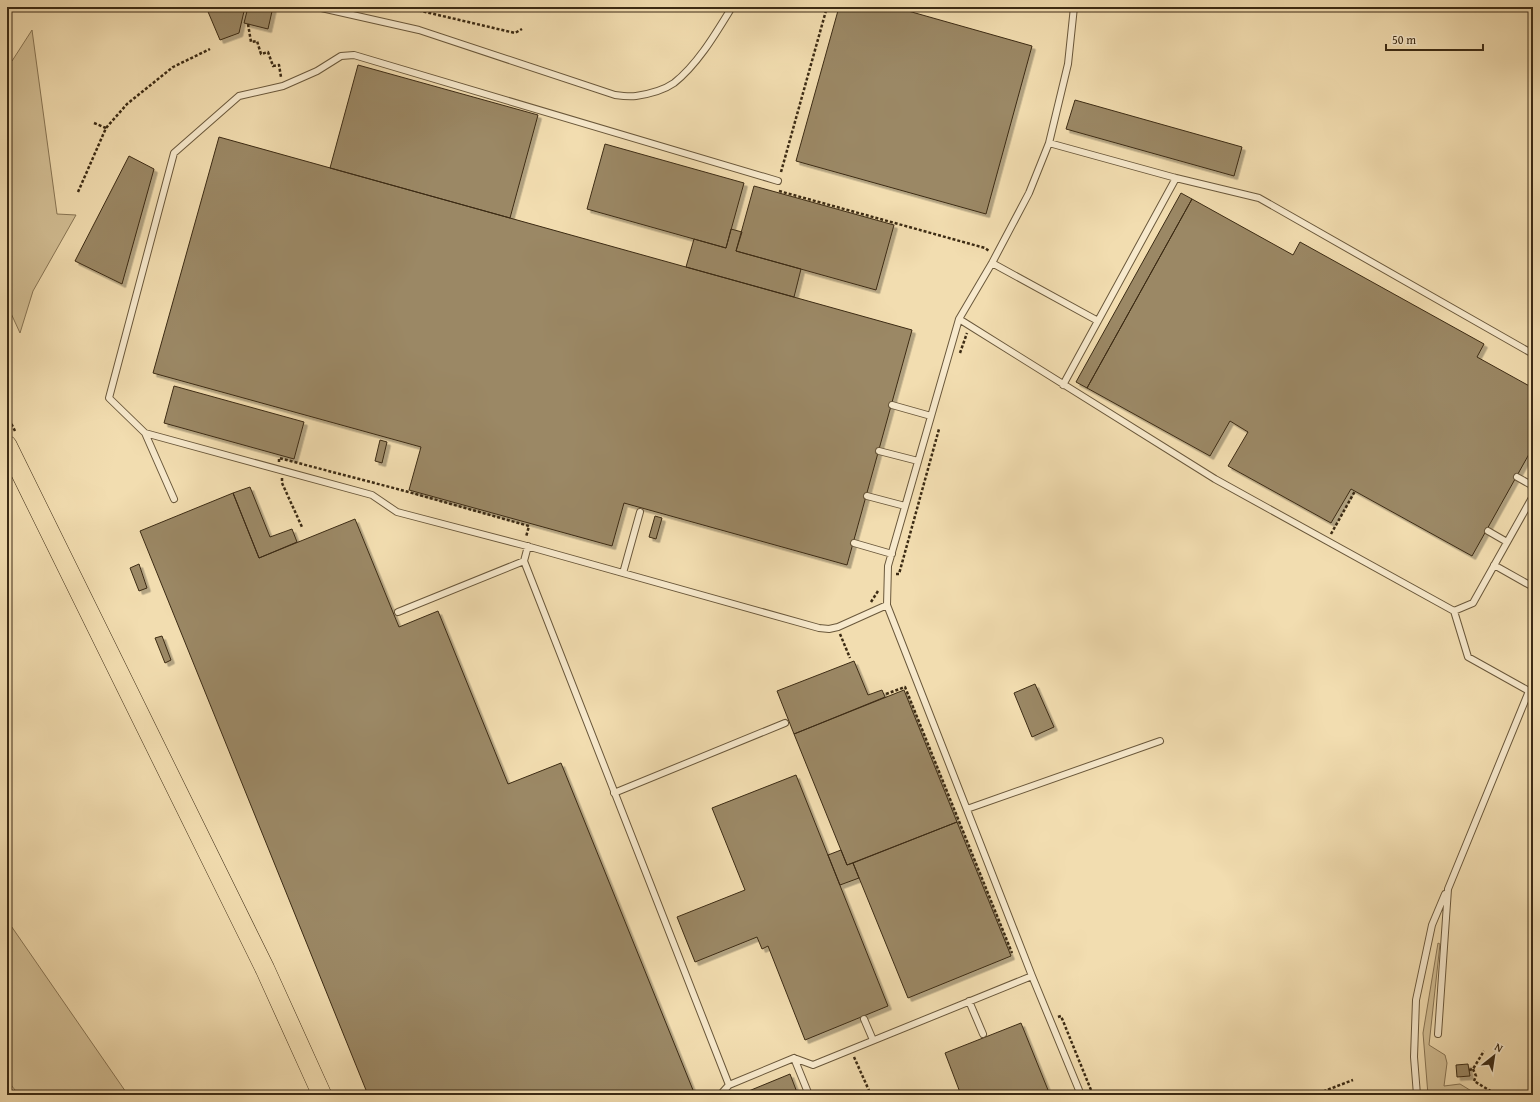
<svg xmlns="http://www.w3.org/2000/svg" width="1540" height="1102" font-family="'Gentium Book Plus',serif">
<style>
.green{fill:#d3bf95;stroke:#887554}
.building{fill:#9b8865;stroke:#3c2b14;filter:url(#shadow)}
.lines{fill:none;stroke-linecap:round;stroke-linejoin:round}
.lane-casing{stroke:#6a583b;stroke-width:8}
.primary-casing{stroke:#3c2b14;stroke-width:20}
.path{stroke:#3c2b14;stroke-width:2.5;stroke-dasharray:3 2;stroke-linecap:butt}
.lane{stroke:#f7e9cc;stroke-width:6}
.primary{stroke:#f2ddb0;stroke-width:19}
</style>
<defs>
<filter id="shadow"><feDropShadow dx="3.5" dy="3.5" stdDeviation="0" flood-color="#0004"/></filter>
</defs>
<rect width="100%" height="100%" fill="#f2ddb0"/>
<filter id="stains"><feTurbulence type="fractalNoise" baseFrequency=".005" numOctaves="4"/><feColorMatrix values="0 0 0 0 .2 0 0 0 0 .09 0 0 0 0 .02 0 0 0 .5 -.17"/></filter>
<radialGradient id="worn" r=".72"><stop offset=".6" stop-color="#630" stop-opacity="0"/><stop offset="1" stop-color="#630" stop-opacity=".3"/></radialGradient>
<!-- green -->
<path class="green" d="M32 30 57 214 76 215 33 291 20 333 9 309 7 322V56L12 61Z
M7 920 128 1095H19L7 1080Z
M1438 943 1440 944 1429 1045 1445 1055 1447 1063 1444 1086 1460 1084 1478 1095H1428L1423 1033Z"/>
<!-- building -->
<path class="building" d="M206 7H245L239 33 220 40Z
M248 7H273L268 29 244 23Z
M839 7H894L1032 46 986 214 796 161Z
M358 65 538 115 510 218 330 168Z
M1075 100 1242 147 1234 176 1066 129Z
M219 137 912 330 847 565 624 503 612 546 409 490 421 447 153 373Z
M605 144 744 183 726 248 587 209Z
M129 156 154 169 122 284 75 261Z
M754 186 894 225 876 290 736 251Z
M1181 193 1192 199 1087 388 1076 382Z
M1192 199 1293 255 1300 242 1484 344 1477 357 1533 388V447L1472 556 1351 489 1331 523 1228 466 1248 432 1230 421 1210 456 1087 388Z
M731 229 742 232 736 251 801 269 794 297 686 267 694 239 726 248Z
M174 386 304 422 294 459 164 423Z
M380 440 387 442 382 463 375 461Z
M250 487 270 537 292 529 297 542 259 558 233 493Z
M233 493 259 558 355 519 399 627 438 611 508 784 561 763 695 1095H368L140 531Z
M655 516 662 518 656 539 649 537Z
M139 564 147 588 139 591 130 568Z
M162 636 171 660 165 663 155 638Z
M854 661 868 695 882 690 885 697 794 734 777 691Z
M1035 684 1054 727 1032 737 1014 693Z
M904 690 957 822 847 865 794 734Z
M796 775 888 1006 805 1040 768 946 762 949 757 937 695 962 677 917 745 890 712 808Z
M957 822 1011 956 908 998 853 863Z
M841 850 847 865 853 863 859 878 840 885 828 855Z
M1021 1023 1050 1095H961L945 1053Z
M1468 1064 1470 1076 1457 1077 1456 1065Z
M790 1074 798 1095H739Z"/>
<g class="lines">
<defs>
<path id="lane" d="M317 7 419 30 615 95C622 96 629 97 636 96 649 94 664 90 674 83 698 64 716 33 732 7
M1049 143 1068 64 1074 7
M778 181 354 55 341 56 317 71 283 86 239 96 174 153 109 398 145 433 372 495 397 512 523 545 819 628 829 629 838 627 887 605
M992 263 1098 321
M959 319 1215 479 1454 611 1473 603 1533 496
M1063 385 1176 178
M892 405 931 416
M145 433 174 499
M879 451 918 461
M1517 477 1533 486
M867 496 905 506
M1488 531 1507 542
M854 543 892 554
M528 546 524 561 729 1085 720 1095
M1494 565 1533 587
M623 573 640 512
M398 612 524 561
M614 793 785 723
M967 809 1160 741
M969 1001 983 1034
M864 1019 873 1040
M1438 1034 1448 889 1529 691 1468 657 1454 611
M794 1058 809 1095
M729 1085 794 1058 813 1065 1032 976
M1081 1095 1032 976 887 605 888 566 959 319 992 263 1029 193 1049 143 1176 178 1259 198 1533 354
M1417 1095 1414 1057 1416 1000 1432 925 1445 894"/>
<path id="primary" d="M7 445 265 969 322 1095"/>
</defs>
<!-- lane casing -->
<use href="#lane" class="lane-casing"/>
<!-- primary casing -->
<use href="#primary" class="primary-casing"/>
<!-- path -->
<path class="path" d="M404 7 515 33 522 29
M248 24 251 42 257 41 261 54 268 52 273 66 279 65 281 77
M94 123 106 128
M781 172 827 7
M779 191 985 248 989 251
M78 192 106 128 127 104 173 67 210 49
M960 353 967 333
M7 415 15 431
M279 462V458L405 491 529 526 526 537
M282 478V483L302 527
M1331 534 1355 491
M896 574H899L939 429
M871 602 878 591
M840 634 850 658
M886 694 905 687 1012 953
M1058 1017 1061 1016 1093 1095
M854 1057 871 1095
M1473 1069 1476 1076 1474 1081 1497 1095
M1469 1070 1473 1069 1484 1051
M7 1093 9 1095
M1314 1095 1353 1080"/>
<!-- lane -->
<use href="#lane" class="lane"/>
<!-- primary -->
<use href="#primary" class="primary"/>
</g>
<!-- margin -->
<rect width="1540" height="1102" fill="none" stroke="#f2ddb0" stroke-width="24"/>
<rect x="8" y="8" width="1524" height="1086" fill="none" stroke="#3c2b14" stroke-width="2"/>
<rect x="12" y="12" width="1516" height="1078" fill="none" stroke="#3c2b14"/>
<!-- north arrow -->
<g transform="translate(1494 1056) rotate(30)" stroke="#f7e9cc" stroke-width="3" paint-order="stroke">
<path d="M0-3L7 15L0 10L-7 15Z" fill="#3c2b14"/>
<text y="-6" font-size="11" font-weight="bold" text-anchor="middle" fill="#3c2b14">N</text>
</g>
<!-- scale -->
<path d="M1386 44v6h97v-6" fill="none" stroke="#3c2b14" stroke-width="2"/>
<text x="1392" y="44" font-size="12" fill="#3c2b14" stroke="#f7e9cc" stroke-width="3" paint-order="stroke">50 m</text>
<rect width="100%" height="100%" filter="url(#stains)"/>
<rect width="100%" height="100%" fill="url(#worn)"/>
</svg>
